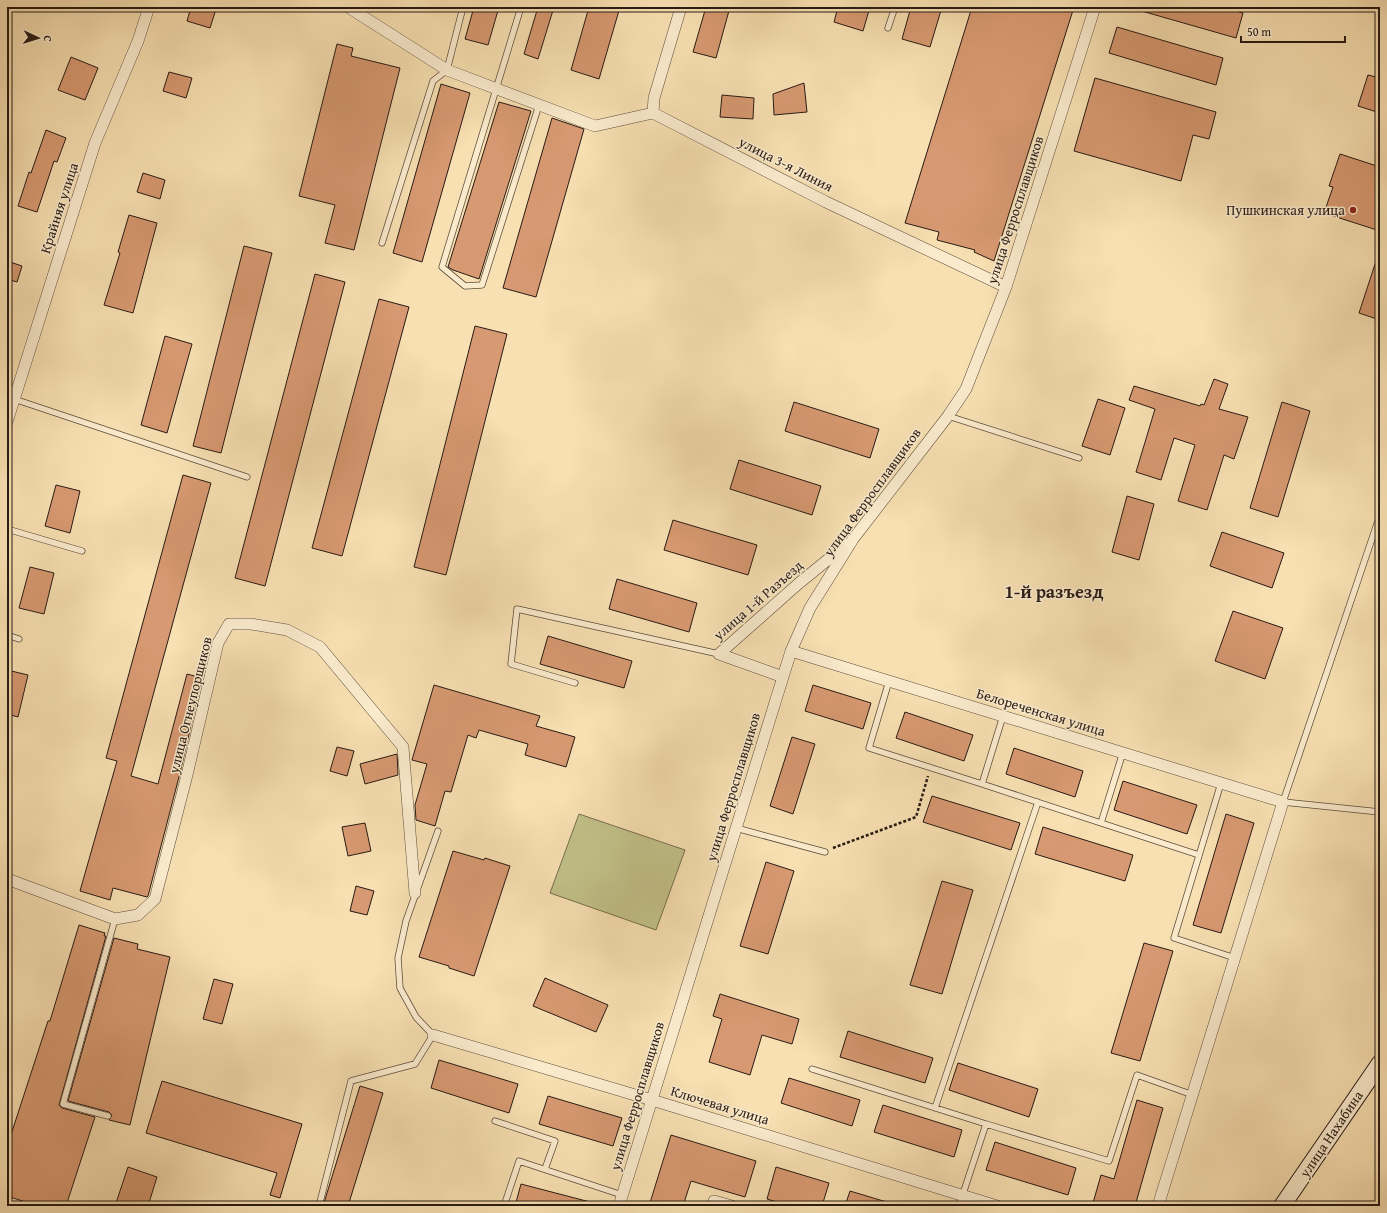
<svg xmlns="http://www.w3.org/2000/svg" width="1387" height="1213" font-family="'Gentium Book Plus',serif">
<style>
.green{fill:#c2c189;stroke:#756e4e}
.building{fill:#d79971;stroke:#281a14}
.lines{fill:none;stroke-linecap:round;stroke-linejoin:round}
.lane-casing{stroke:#5c4c3c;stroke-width:7}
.street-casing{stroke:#5c4c3c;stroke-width:12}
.secondary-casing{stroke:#281a14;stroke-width:18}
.path{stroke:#281a14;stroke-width:2.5;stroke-dasharray:3 2;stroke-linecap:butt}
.lane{stroke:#faebcd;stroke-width:5.5}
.street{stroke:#faebcd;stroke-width:11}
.secondary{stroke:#faebcd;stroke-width:16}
.poi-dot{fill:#8f2418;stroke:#faebcd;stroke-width:1.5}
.labels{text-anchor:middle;stroke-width:3;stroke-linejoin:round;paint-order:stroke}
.street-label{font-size:14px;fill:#281a14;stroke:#faebcd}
.poi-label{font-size:14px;fill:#281a14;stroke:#faebcd;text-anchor:end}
.district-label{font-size:18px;font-weight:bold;fill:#281a14;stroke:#faebcd}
</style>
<rect width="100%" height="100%" fill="#f8e0b2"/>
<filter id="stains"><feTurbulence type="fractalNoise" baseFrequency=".005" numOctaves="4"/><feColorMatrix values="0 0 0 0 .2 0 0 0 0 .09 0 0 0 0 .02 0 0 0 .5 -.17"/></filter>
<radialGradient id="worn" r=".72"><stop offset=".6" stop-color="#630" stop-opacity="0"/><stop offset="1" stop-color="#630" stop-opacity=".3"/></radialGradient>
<!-- green -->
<path class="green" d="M579 814 685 850 656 930 550 893Z"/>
<!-- building -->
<path class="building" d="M191 7H210L216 9 210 28 187 21Z
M474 7H499L488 45 465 39Z
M538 7H554L538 59 524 54Z
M589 7H620L599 79 571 70Z
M706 7H730L716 58 693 52Z
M838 7H870L863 31 834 22Z
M911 7H942L930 47 902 39Z
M972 7H1074L994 261 974 252 975 250 937 240 939 232 905 223Z
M1139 7H1222L1243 13 1236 38 1138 10Z
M1117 27 1223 58 1216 85 1109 53Z
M337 44 353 48 351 56 400 68 354 250 325 243 335 205 299 196Z
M71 57 98 68 85 100 58 90Z
M169 72 192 78 186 98 163 91Z
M1368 75 1380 78V113L1358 106Z
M1095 78 1216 112 1209 139 1193 135 1181 181 1074 151Z
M804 83 807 112 774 115 773 94Z
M441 84 470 93 422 262 393 253Z
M722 95 754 98 753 119 720 117Z
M499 102 531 111 479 279 453 270 448 267Z
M552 118 584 129 536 297 503 288Z
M46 130 66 138 57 162 54 161 37 212 18 206 29 172 31 173Z
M1340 154 1380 167V231L1324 213 1333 187 1329 186Z
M143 173 165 180 160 199 137 192Z
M129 215 157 223 133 313 104 305 120 253 118 252Z
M244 246 272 253 221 453 193 446Z
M1378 255H1380V320L1359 313Z
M7 261 22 266 17 282 7 279Z
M315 274 345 282 265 586 235 578Z
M379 299 409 307 342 556 312 548Z
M475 326 507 334 446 575 414 567Z
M165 336 192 344 167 433 141 425Z
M1214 379 1228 384 1219 409 1248 417 1234 459 1224 455 1207 510 1178 501 1195 445 1174 438 1161 480 1136 472 1155 409 1129 400 1134 386 1200 406 1201 404 1204 405Z
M1098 399 1125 408 1110 455 1082 446Z
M794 402 879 429 870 458 785 431Z
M1282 402 1310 411 1278 517 1250 508Z
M739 460 821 486 812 515 730 489Z
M183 475 211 483 131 776 158 784 187 674 202 678 180 773 148 896 147 897 113 888 110 900 80 891 117 761 106 758Z
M56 485 80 491 70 533 45 526Z
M1127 496 1154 504 1139 560 1112 552Z
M673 520 757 545 748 575 664 550Z
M1222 532 1284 553 1272 588 1210 566Z
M30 567 54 573 44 614 19 608Z
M617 579 697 603 689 632 609 609Z
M1233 611 1283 628 1265 679 1215 661Z
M548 636 632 661 624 688 540 664Z
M7 670 28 675 18 717 7 714Z
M434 685 540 716 536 726 575 737 566 767 525 755 528 744 479 730 476 738 468 735 451 792 445 791 435 826 416 820 415 805 427 764 412 760Z
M813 685 871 703 863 729 805 711Z
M905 712 973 735 964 761 896 738Z
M792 737 815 744 793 814 770 806Z
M337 747 354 751 347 776 330 771Z
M1014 748 1083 771 1075 797 1006 774Z
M397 754 398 775 365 784 360 764Z
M1123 781 1197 805 1187 834 1114 810Z
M932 796 1020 823 1011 850 923 822Z
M1226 814 1254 823 1221 933 1193 925Z
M365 823 371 851 348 856 342 827Z
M1043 827 1133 855 1125 881 1035 854Z
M453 851 484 860 485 858 510 866 474 976 449 968V966L419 957Z
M766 862 794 871 768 954 740 946Z
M942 881 973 890 942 994 910 985Z
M356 886 374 891 367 915 350 911Z
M79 925 105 933 104 936H106L59 1105 62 1108 95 1117 66 1206H38L7 1196V1147L48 1021H50Z
M114 938 138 944 137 949 170 957 130 1125 109 1120 112 1115 109 1112 68 1101Z
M1144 943 1173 951 1140 1061 1111 1053Z
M545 978 608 1005 596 1032 533 1006Z
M214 979 233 984 222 1024 203 1019Z
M720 994 799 1019 792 1044 762 1035 750 1075 709 1062 722 1019 713 1016Z
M848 1031 933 1058 925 1083 840 1057Z
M439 1060 518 1084 509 1113 431 1088Z
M958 1063 1038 1089 1029 1117 949 1090Z
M789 1078 860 1100 852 1126 781 1103Z
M162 1081 302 1124 280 1198 270 1195 277 1173 146 1133Z
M360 1086 383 1093 348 1206H323Z
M548 1096 622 1118 613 1146 539 1124Z
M1137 1100 1163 1108 1135 1206H1103L1093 1203 1101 1175 1114 1179Z
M883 1105 962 1130 954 1157 874 1132Z
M671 1135 756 1161 745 1197 691 1181 683 1206H649Z
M995 1142 1076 1168 1068 1195 986 1170Z
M128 1167 157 1177 148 1206H115Z
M776 1167 829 1183 822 1206H789L767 1199Z
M521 1184 590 1202V1206H515Z
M850 1191 890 1203V1206H845Z"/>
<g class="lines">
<defs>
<path id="lane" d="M521 7 442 267 465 286 482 285 539 105
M888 28 895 7
M382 243 433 81 447 70 463 7
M14 399 247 477
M948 416 1079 458
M1380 515 1283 802 1380 812
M7 529 82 551
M7 635 19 639
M889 681 869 748 982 784
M575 683 511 664 517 609 719 654
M1003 716 982 784 1101 823 1123 752
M1221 783 1174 938 1235 958
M1101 823 1199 855
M736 828 825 852
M812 1069 986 1124 959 1206
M935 1108 1038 802
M108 1116 63 1104 115 919
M495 1121 555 1141 545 1169
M986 1124 1109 1161 1137 1075 1193 1095
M319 1206 351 1081 415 1064 433 1035 416 1017 400 988 398 958 406 921 438 831
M504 1206 519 1161 622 1195"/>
<path id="street" d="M348 7 447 70 595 126 653 113
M681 7 654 98 653 113 826 202 1006 287
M7 422 95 143 138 41 149 7
M791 651 1283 802 1158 1206
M783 677 719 654 798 584 847 544
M7 879 115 919 138 915 155 899 187 775 218 643 229 624H251L287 630 320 647 403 747 415 893
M433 1035 652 1100 997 1206
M619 1206 791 651 810 608 853 539 948 416 966 389 1006 287 1095 7
M712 1206 714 1201 732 1206"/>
<path id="secondary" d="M1282 1206 1380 1063"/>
</defs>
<!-- lane casing -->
<use href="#lane" class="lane-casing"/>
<!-- street casing -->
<use href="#street" class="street-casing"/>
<!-- secondary casing -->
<use href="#secondary" class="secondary-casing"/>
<!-- path -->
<path class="path" d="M833 848 916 817 928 776"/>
<!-- lane -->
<use href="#lane" class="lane"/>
<!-- street -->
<use href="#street" class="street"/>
<!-- secondary -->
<use href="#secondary" class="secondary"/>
</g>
<!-- markers -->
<circle class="poi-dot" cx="1353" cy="210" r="4"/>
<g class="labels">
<!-- street labels -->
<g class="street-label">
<text transform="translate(786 164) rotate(27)" y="5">улица 3-я Линия</text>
<text transform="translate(59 208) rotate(-72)" y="5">Крайняя улица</text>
<text transform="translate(1015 210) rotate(-72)" y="5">улица Ферросплавщиков</text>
<text transform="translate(872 492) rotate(-54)" y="5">улица Ферросплавщиков</text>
<text transform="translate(758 600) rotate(-41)" y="5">улица 1-й Разъезд</text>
<text transform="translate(190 705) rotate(-76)" y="5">улица Огнеупорщиков</text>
<text transform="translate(1041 712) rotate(17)" y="5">Белореченская улица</text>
<text transform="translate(733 787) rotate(-73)" y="5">улица Ферросплавщиков</text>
<text transform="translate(637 1096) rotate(-73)" y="5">улица Ферросплавщиков</text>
<text transform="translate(720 1105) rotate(17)" y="5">Ключевая улица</text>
<text transform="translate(1331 1134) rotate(-56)" y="5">улица Нахабина</text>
</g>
<!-- poi labels -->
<g class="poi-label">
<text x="1345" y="215">Пушкинская улица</text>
</g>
<!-- district labels -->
<g class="district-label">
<text x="1054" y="598">1-й разъезд</text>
</g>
</g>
<!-- margin -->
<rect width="1387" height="1213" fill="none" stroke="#f8e0b2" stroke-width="24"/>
<rect x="8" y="8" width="1371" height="1197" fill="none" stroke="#281a14" stroke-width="2"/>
<rect x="12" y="12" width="1363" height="1189" fill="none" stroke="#281a14"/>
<!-- north arrow -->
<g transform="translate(38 38) rotate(94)" stroke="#faebcd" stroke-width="3" paint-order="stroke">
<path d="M0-3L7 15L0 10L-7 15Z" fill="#281a14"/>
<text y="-6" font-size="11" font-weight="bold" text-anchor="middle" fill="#281a14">С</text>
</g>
<!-- scale -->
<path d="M1241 36v6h104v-6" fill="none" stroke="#281a14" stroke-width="2"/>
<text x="1247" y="36" font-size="12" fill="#281a14" stroke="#faebcd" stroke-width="3" paint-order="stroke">50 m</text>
<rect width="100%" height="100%" filter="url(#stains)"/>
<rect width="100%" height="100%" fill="url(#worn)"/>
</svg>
